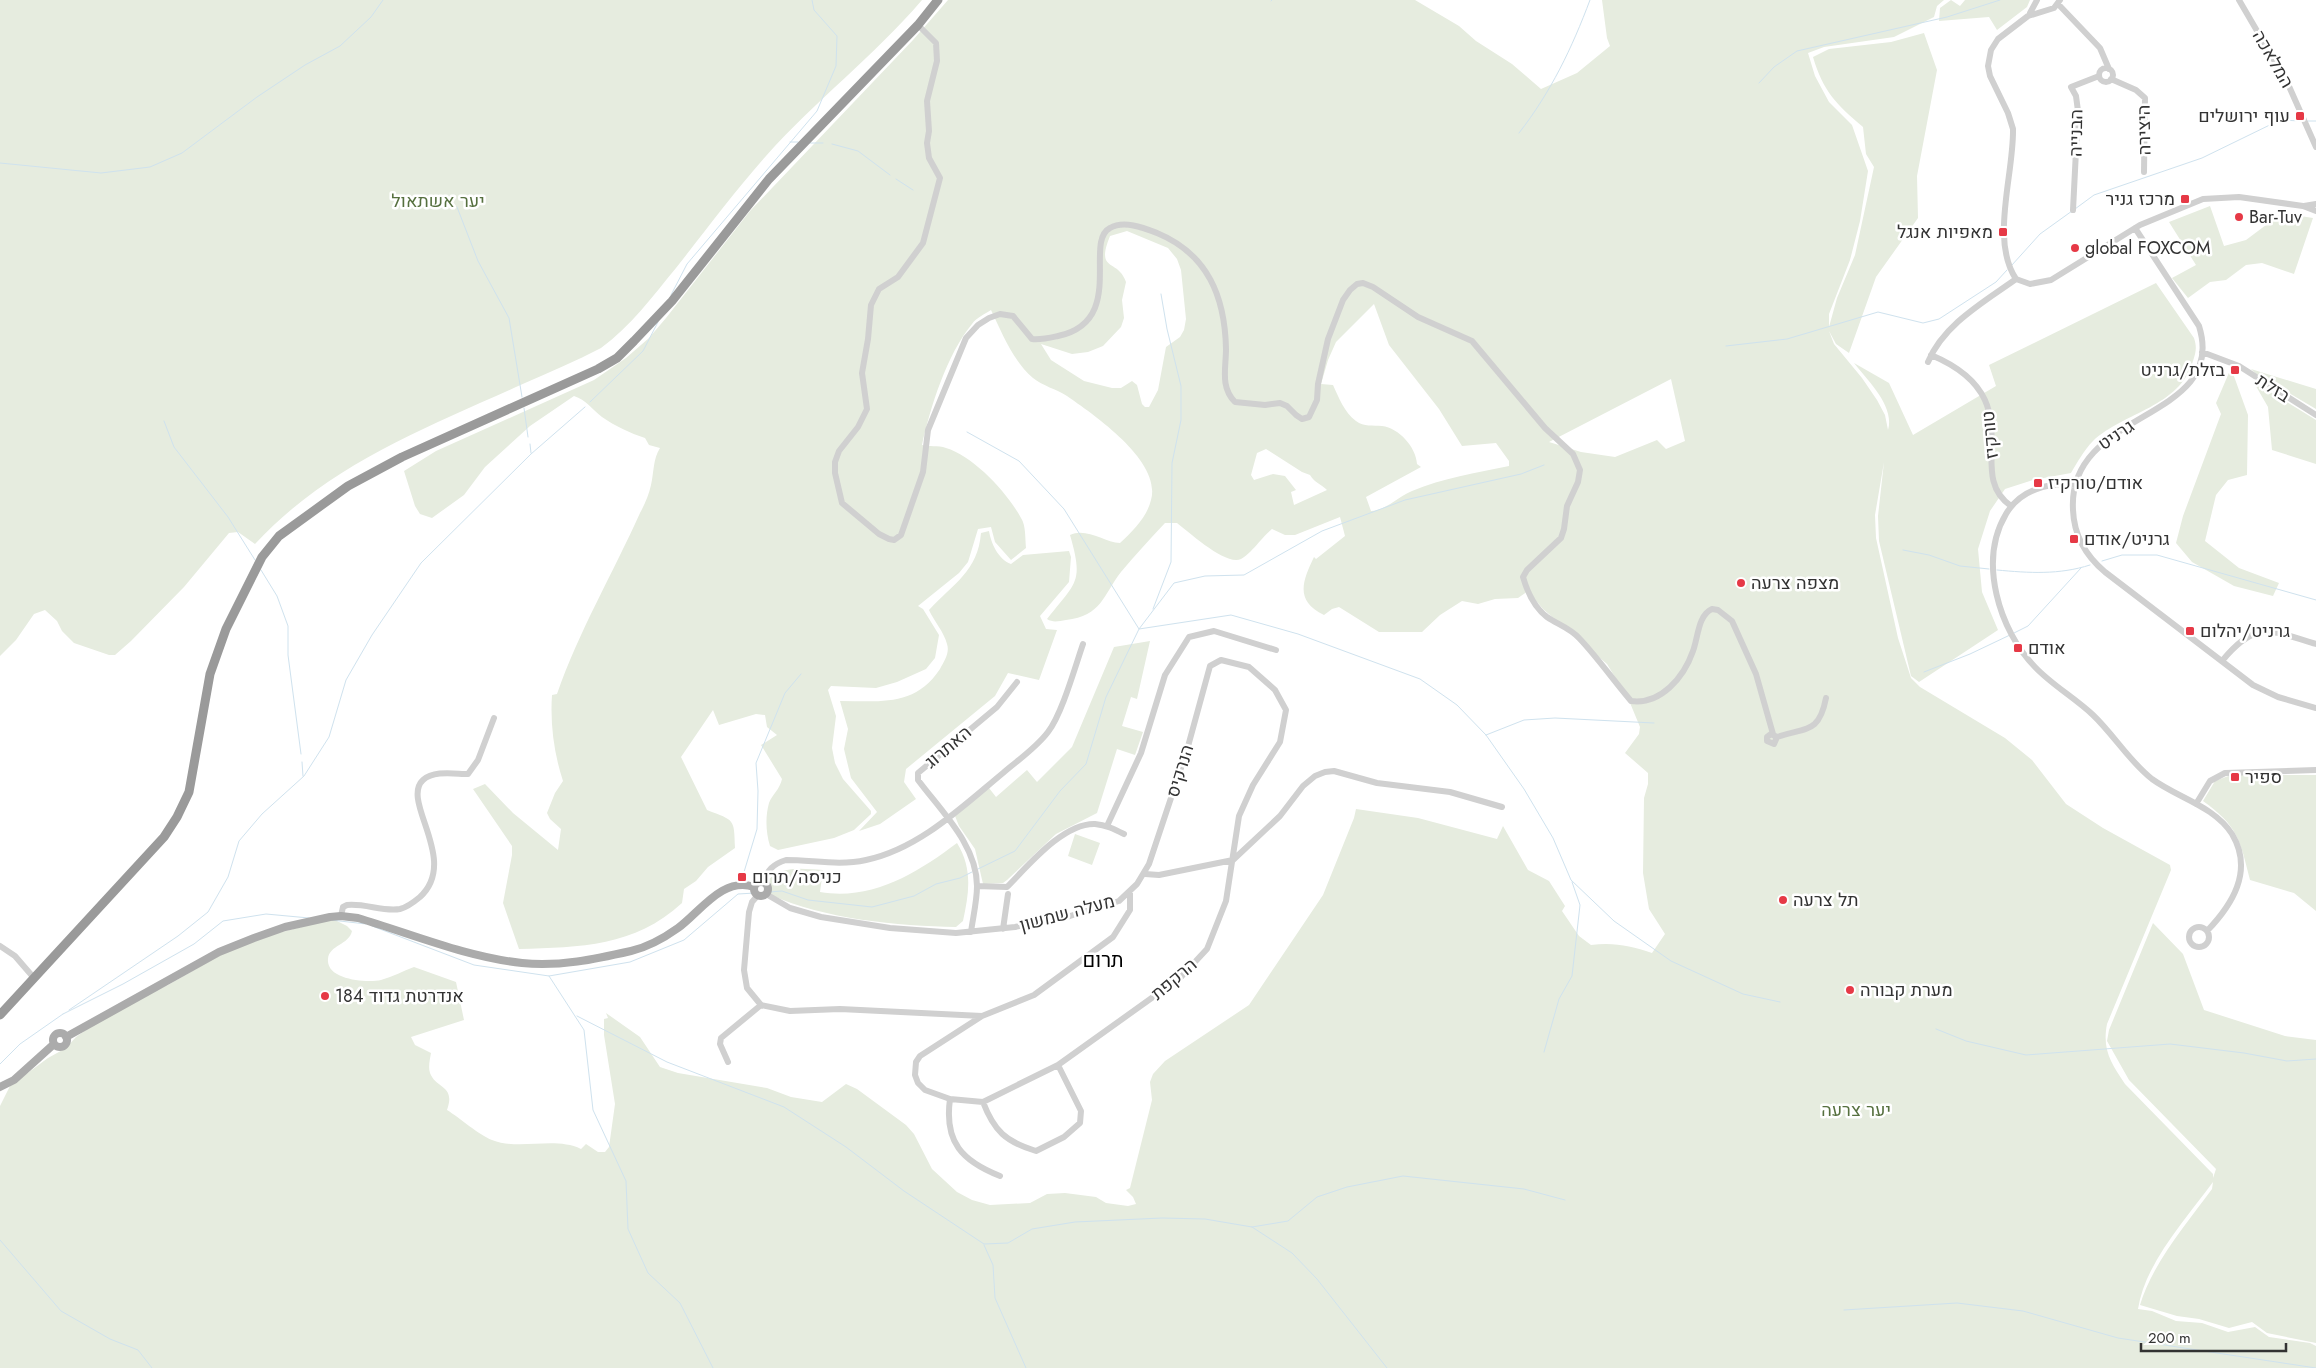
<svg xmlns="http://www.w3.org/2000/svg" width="2316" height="1368" font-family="Jost,Heebo,sans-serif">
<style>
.green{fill:#e6ecdf;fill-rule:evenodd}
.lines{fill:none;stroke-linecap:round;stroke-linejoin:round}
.stream{stroke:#cfe2ee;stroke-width:1}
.minor{stroke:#d0d0d0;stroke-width:6}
.major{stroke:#ababab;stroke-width:8}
.highway{stroke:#9a9a9a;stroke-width:9}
.poi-dot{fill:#e63946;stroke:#fff;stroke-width:2}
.labels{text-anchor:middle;stroke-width:5;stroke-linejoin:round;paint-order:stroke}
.street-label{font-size:18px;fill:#333;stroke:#fff}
.poi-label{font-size:18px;fill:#333;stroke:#fff;text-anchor:start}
.park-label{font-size:18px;fill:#56703f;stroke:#fff}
.quarter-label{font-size:20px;fill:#000;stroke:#fff}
</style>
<rect width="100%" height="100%" fill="#fff"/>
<!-- green -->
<path class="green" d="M0 0H922C874 56 815 101 766 156 734 192 706 230 676 268 652 297 631 326 601 348 576 361 550 372 525 383 428 427 329 464 255 544L238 532 229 533 184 587 131 641 115 655H109L74 643 62 631 57 621 45 610 34 614 16 640 0 656Z
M948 0H1415L1459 26 1476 41 1512 64 1541 89 1577 73 1610 46 1607 38 1602 0H1944L1937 6 1934 17 1894 37 1824 47 1808 53 1815 76 1829 102 1852 125 1868 171 1860 221 1850 260 1829 314V327L1837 298 1855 255 1874 167 1866 154 1863 127C1836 104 1823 91 1813 57L1829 49 1891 42 1924 33 1937 70 1917 176 1918 218 1876 277 1849 353 1836 344 1829 331 1834 344 1862 378 1877 400 1885 415 1888 430C1895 406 1868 381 1854 363L1889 383 1913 435 1996 386 1989 365 2156 283 2194 338C2197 347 2196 352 2193 361 2180 407 2124 412 2093 441 2084 450 2077 463 2071 473L2033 480 2005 489 1990 511 1978 549 1982 592 1998 630 1919 682 1911 676 1879 541 1878 516 1884 462 1875 515 1876 538 1898 638 1911 678 1920 687 2005 738 2032 760 2066 804 2103 828 2170 865 2171 870 2107 1024C2102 1050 2111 1063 2125 1084L2213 1174V1178L2216 1169 2129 1080 2107 1041 2109 1030 2153 923 2183 954 2204 1010 2285 1036 2316 1040V1343L2267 1333 2252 1322 2229 1328 2199 1319 2177 1316 2140 1305C2152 1264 2187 1223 2212 1189L2213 1182C2186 1219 2145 1263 2138 1309L2152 1311 2176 1321 2202 1323 2228 1332 2255 1327 2269 1337 2310 1343 2316 1346V1368H0V1106L10 1086 48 1058 66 1048 76 1037 111 1012 168 985 229 950 278 933 333 919 347 926 352 931C349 945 329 945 328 959 326 980 367 983 381 980 392 977 403 971 414 967L456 982 464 1020 411 1037 415 1045 431 1053C430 1059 428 1067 430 1073 436 1089 456 1085 447 1110 460 1118 479 1135 492 1140 520 1151 554 1136 581 1149L586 1144 598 1152H605L609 1147 615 1104 604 1035V1019L608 1018 606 1013 640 1037 660 1067 678 1073 767 1088 791 1097 822 1102 846 1084 857 1089 906 1125 914 1134 932 1169 957 1192 972 1200 990 1205 1030 1203 1047 1194 1065 1193 1096 1197 1106 1203 1128 1206 1136 1204 1133 1197 1126 1190 1130 1188 1152 1100 1150 1082 1153 1074 1165 1061 1249 1005 1323 895 1354 818 1356 809 1418 818 1497 839 1503 826 1528 870 1549 881 1565 906 1562 911 1579 936 1591 945C1614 942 1631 946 1652 953L1665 934 1649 909 1643 873 1644 798 1648 784V773L1625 753 1639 734 1640 727 1628 698 1607 664 1543 609 1528 591 1518 598 1495 599 1478 604 1462 601 1440 615 1422 632H1379L1339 607 1332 609 1324 615C1295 601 1302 582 1314 557L1316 559 1345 536 1340 517 1295 535H1285L1272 529C1263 536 1250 555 1241 559 1226 566 1190 533 1177 523H1165C1150 539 1135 555 1121 572 1103 595 1102 616 1066 620 1059 621 1053 623 1047 619 1076 582 1084 583 1070 535 1086 527 1104 542 1120 543 1133 531 1147 517 1151 500 1162 461 1094 415 1067 396 1056 389 1043 386 1033 378 1013 361 1002 333 991 310 985 314 976 318 972 324 947 354 930 408 922 445 929 447 938 445 946 448 973 456 1007 492 1021 518 1026 525 1025 539 1026 548L1011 560 995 542 991 527 978 529 968 562 959 573 918 606 923 609 939 635 935 658 926 669 897 682 876 688 831 686 828 690 836 716 832 748 835 763 843 779 871 811V814L854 830 834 838 778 850 770 846C766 833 765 817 769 803 772 795 780 789 782 779L761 745 777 735 767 727 765 715 756 714 719 725 713 710 681 757 707 810C735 821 734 818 735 848L708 867 696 881 684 889 682 903C634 947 581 947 519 949L503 903 512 855V846L473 789 485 784 513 813 558 850 561 829 550 819 547 813 555 793 563 781C554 754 550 723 552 695L557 694C579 631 613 573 640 513 645 504 649 494 651 485 654 472 653 459 660 448L649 445 645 438C630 433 615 426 602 417 592 409 586 400 574 396L530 426 485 467 464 495 432 518 420 514 415 506 404 471 436 451 594 380 626 358 649 338 666 318 750 211 913 40ZM1127 231 1168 248 1177 259 1181 270 1186 319 1184 330 1180 337 1166 347 1158 390 1149 407H1145L1142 404 1137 385 1132 381 1121 388H1112L1084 381 1051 360 1041 344 1072 354 1088 352 1103 346 1121 327 1124 318 1122 300 1126 282C1118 258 1095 273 1110 236ZM1374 304 1389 345 1439 409 1462 446 1496 443 1509 461V466C1476 473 1443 478 1412 491 1397 497 1387 510 1371 511L1366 497 1421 467 1417 464C1416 447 1399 428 1382 426 1373 425 1364 427 1356 421 1344 412 1339 398 1333 385L1321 384 1328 360 1336 342ZM1671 379 1685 441 1666 449 1657 440 1615 457 1581 452 1549 442ZM1266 449 1302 472 1310 475C1315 483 1321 484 1327 490L1294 505 1291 492 1296 490 1285 476 1273 474 1254 480 1251 475 1257 453Z
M1951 0 1960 6 1965 0H2030L2027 7 1997 30 1989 17 1939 21 1940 8Z
M2210 206 2224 246 2246 240 2282 213 2313 218 2294 274 2262 263 2246 265 2226 280 2210 282 2188 298 2172 278 2196 265 2169 222Z
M2231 368 2248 415 2247 475 2228 480 2216 495 2205 541 2239 568 2279 583 2273 596 2234 586 2192 562 2176 543 2183 516 2221 414 2216 403Z
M2251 369 2316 389V409L2255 373Z
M2253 381 2316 420V464L2272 450 2268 407Z
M989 531C991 543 998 559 1011 564L1023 555 1069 551 1071 557 1069 582 1040 616 1046 629 1057 630 1039 680 1008 673 995 696 906 769 904 782 916 799 880 824 859 831 877 812 851 778 844 749 848 729 840 701C880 701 915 707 940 669 944 661 950 653 947 644 944 632 934 621 929 610 953 584 978 571 981 533Z
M1150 641 1137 699 1131 697 1122 726 1143 732 1135 755 1117 749 1097 813 1056 834 1007 880 1003 883 983 884 975 849 959 826 955 816 989 788 996 797 1027 770 1037 782 1072 747 1114 647Z
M2231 775H2316V911L2294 893 2250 880C2240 840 2238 826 2203 801L2215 781Z
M1075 834 1100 843 1092 865 1068 856Z
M957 843C973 869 969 893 963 921L956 927C898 926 824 919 771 895L767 881C783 865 802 869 823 870L820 892C872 901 917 873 957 843Z"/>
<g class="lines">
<!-- stream -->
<path class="stream" d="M1271 1 1272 0
M1759 83 1774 67 1797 51 1947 17 2000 0
M2308 121H2316
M1519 133C1551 92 1572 48 1590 0
M790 142H798
M810 143H823
M832 144 858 151 890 175
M0 163 101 173 150 167 182 153 257 97 305 65 340 46 371 17 383 0
M896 179 913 190
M457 207 478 261 509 318 522 397
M2075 209 2094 195 2202 158 2280 120 2301 121
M2012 265 2040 234 2072 211
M671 295 687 264 817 111 836 66 837 36 814 10 812 0
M1726 346 1787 339 1878 312 1923 323 1939 319 1996 282 2007 270
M590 402 643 351 658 322
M524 408 528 437
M164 421 174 447 228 517 255 560
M967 432 1019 461 1064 509 1139 629 1231 615 1298 634 1420 679 1457 705 1486 735 1524 789 1553 838 1571 880 1614 921 1671 961 1743 994 1780 1002
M530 444 531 453
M1903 550 1929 555 1960 566 1989 569
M2102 561 2122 555H2157L2316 600
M261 570 277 596 288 626V655L301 754
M1997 570C2029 573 2059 575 2090 565
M1153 609 1171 562 1172 463 1181 420V386L1167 329 1161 294
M2014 633 2028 626 2081 568
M1924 672 1970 654 2010 635
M1486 735 1524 720 1555 718 1654 723
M302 762 303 776
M978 869 1015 851 1060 791 1086 764 1106 697 1139 629 1174 583 1205 576 1244 575 1322 531 1405 500 1521 474 1544 465
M741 882 757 829 758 791 756 763 785 693 801 674
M769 892 782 891 808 900 872 907 914 896 936 884 960 878 972 872
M331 920 366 924
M372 926 474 965 549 976 630 962 684 940 738 894 755 893
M549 976 584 1030 593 1110 626 1181 628 1229 648 1273 680 1303 713 1368
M69 1010 178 936 208 912 228 877 239 841 262 814 304 776 329 737 346 680 372 635 421 563 531 454 585 407
M63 1014 123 984 194 944 223 921 266 914 309 918
M577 1016 667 1062 784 1107 846 1147 904 1191 984 1244 1008 1243 1032 1229 1075 1222 1162 1218 1205 1219 1252 1227 1288 1221 1317 1197 1347 1187 1403 1176 1524 1189 1565 1200
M1936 1029 1966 1041 2026 1055 2170 1044 2244 1053 2287 1061 2316 1059
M1544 1052 1559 999 1572 976 1580 905 1572 882
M0 1064 20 1044 63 1014
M1252 1227 1292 1253 1317 1279 1387 1368
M0 1240 61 1311 110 1339 138 1350 152 1368
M984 1245 993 1265 995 1298 1026 1368
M1844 1310 1957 1303 2023 1311 2118 1338 2316 1368"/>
<!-- minor -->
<path class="minor" d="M2239 0 2288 84 2316 147
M2058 4 2100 48 2109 69
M2030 13 2037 0
M918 25 936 43 937 61 927 101 929 131 927 143 929 158 940 178 923 243 898 277 879 289 871 305 868 339 862 373 867 409 858 427 839 451 835 462V473L842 503 879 534 889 539 894 540 901 535 923 472 928 430 966 338 978 325 989 318 1000 314 1013 316 1032 339C1041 340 1049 338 1058 336 1127 321 1083 242 1110 228 1124 220 1144 228 1157 233 1208 254 1225 297 1226 349 1226 368 1220 387 1235 402L1265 405 1280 403 1287 406 1296 415 1302 419 1309 417 1317 400 1318 384 1328 339 1343 300 1350 290 1357 284 1363 283 1373 287 1418 317 1472 341 1545 428 1573 454 1580 470 1578 482 1567 506 1564 529 1561 538 1527 570 1523 577C1527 591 1535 608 1547 617 1557 624 1570 628 1579 638 1598 658 1613 680 1631 701 1661 705 1684 677 1693 651 1698 638 1698 615 1712 609L1718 610 1732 621 1756 674 1773 734
M2099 75a7 7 0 1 1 14 0a7 7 0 1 1-14 0Z
M2111 79 2136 90 2145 98 2144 172
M2304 206 2316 204
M2073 210 2078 111 2076 96 2071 87 2099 76
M2135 228 2199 326C2229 422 2067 408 2073 510 2074 536 2086 556 2105 572L2253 685 2278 697 2316 708
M2016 279C1990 240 2014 174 2013 129L2008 113 1990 76 1988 66 1991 50 1998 39 2028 16 2054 8 2060 0
M2016 279 2030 284 2051 280 2140 225 2203 199 2239 197 2303 206 2316 211
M2202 352 2239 366 2316 415
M1931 355C2036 399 1961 472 2011 506
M1928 362C1944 324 1984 302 2016 279
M2075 485C2048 482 2020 490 2006 514 1978 561 1999 630 2035 667 2052 685 2075 698 2093 715 2114 735 2129 761 2152 779 2178 798 2214 806 2232 834 2254 871 2232 905 2207 931
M2222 661C2256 620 2270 630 2316 644
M1777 737 1771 734 1767 737V741L1774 744 1777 737C1806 727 1819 734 1826 698
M2196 804 2210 781 2225 773 2316 770
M1107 826 1141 753 1165 675 1189 637 1214 631 1276 650
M1145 874 1159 875 1233 860 1280 816 1303 786 1315 776 1325 772 1334 771 1377 783 1450 792 1502 807
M764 883C767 870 773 864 786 860 813 860 839 866 866 860 919 849 963 806 1003 773 1018 760 1036 748 1048 732 1062 714 1075 667 1083 644
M977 886 1007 887C1028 866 1063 823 1095 824 1106 825 1114 829 1124 834
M766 894 790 908 821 917 890 928 956 933 1015 927 1070 916 1119 901 1137 884 1149 864 1187 750 1210 666 1221 660 1249 667 1275 690 1286 710 1280 742 1253 785 1239 816 1226 901 1207 949 1181 977 1058 1065 983 1102 950 1099 925 1090 918 1083 915 1075 916 1062 920 1056 982 1016
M758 895 752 902 749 912 744 970 747 988 761 1005 790 1011 840 1009 982 1016 1034 995 1113 937 1130 910V893
M341 916 343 907 347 905C365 903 383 912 400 909 408 907 414 902 420 897 460 860 400 801 423 780 434 770 455 774 468 774L478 760 494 718
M2189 937a10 10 0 1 1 20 0a10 10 0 1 1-20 0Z
M1003 929 1008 894
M971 932C973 917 977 901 977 886 977 845 941 811 918 780V773L997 707 1017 682
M0 946 15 956 34 978
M728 1062 720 1044 721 1038 761 1005
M950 1099C944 1142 962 1161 1000 1176
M983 1102C994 1131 1006 1142 1036 1151L1064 1137 1080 1123 1081 1111 1058 1065"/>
<!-- major -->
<path class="major" d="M754 889a7 7 0 1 1 14 0a7 7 0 1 1-14 0Z
M53 1040a7 7 0 1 1 14 0a7 7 0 1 1-14 0Z
M66 1037 219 952 254 938 285 927 330 917 341 916 358 918C412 934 466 957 522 963 559 967 596 959 631 951 648 947 664 938 678 928 700 912 723 876 754 887
M0 1087 14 1080 54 1044"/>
<!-- highway -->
<path class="highway" d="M0 1015 164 837 177 817 189 792 210 674 226 629 262 557 279 536 348 486 402 457 598 369 617 358 634 341 672 301 769 179 918 25 938 0"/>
</g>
<!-- markers -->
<g class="poi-dot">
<rect x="2295" y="111" width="10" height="10" rx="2.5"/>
<rect x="2180" y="194" width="10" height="10" rx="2.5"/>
<circle cx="2239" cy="217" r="5"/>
<rect x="1998" y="227" width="10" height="10" rx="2.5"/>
<circle cx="2075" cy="248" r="5"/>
<rect x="2230" y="365" width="10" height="10" rx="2.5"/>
<rect x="2033" y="478" width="10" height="10" rx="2.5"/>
<rect x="2069" y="534" width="10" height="10" rx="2.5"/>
<circle cx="1741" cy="583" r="5"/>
<rect x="2185" y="626" width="10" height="10" rx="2.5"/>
<rect x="2013" y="643" width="10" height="10" rx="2.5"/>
<rect x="2230" y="772" width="10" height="10" rx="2.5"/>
<rect x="737" y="872" width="10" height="10" rx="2.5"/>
<circle cx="1783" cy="900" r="5"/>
<circle cx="1850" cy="990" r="5"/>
<circle cx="325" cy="996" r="5"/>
</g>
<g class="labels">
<!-- street labels -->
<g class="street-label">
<text transform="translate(2273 59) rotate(60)" y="6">המלאכה</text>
<text transform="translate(2144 130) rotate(-91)" y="6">היצירה</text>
<text transform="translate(2076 133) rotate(-89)" y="6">הבנייה</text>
<text transform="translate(2273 388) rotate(33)" y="6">בזלת</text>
<text transform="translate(1990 435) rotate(-95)" y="6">טורקיז</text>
<text transform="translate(2116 435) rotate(-34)" y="6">גרניט</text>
<text transform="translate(948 747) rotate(-40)" y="6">האתרוג</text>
<text transform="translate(1180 771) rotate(-73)" y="6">הנרקיס</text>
<text transform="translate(1067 913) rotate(-15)" y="6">מעלה שמשון</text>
<text transform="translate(1174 979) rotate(-40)" y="6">הרקפת</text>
</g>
<!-- poi labels -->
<g class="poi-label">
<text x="2290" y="122" text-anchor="end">עוף ירושלים</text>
<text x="2175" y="205" text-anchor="end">מרכז גניר</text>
<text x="2249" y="223">Bar-Tuv</text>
<text x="1993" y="238" text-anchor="end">מאפיות אנגל</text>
<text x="2085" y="254">global FOXCOM</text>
<text x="2225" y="376" text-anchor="end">בזלת/גרניט</text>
<text x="2048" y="489">אודם/טורקיז</text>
<text x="2084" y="545">גרניט/אודם</text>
<text x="1751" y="589">מצפה צרעה</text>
<text x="2200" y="637">גרניט/יהלום</text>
<text x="2028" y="654">אודם</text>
<text x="2245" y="783">ספיר</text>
<text x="752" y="883">כניסה/תרום</text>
<text x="1793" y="906">תל צרעה</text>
<text x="1860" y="996">מערת קבורה</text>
<text x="335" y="1002">אנדרטת גדוד 184</text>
</g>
<!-- park labels -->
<g class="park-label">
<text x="438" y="207">יער אשתאול</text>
<text x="1856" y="1116">יער צרעה</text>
</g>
<!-- quarter labels -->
<g class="quarter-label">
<text x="1103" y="967">תרום</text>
</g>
</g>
<!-- scale -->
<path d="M2141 1343v8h145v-8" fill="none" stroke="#333333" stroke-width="2.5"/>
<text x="2148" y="1343" font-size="15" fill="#333333" stroke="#ffffff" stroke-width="4" paint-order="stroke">200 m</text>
</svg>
